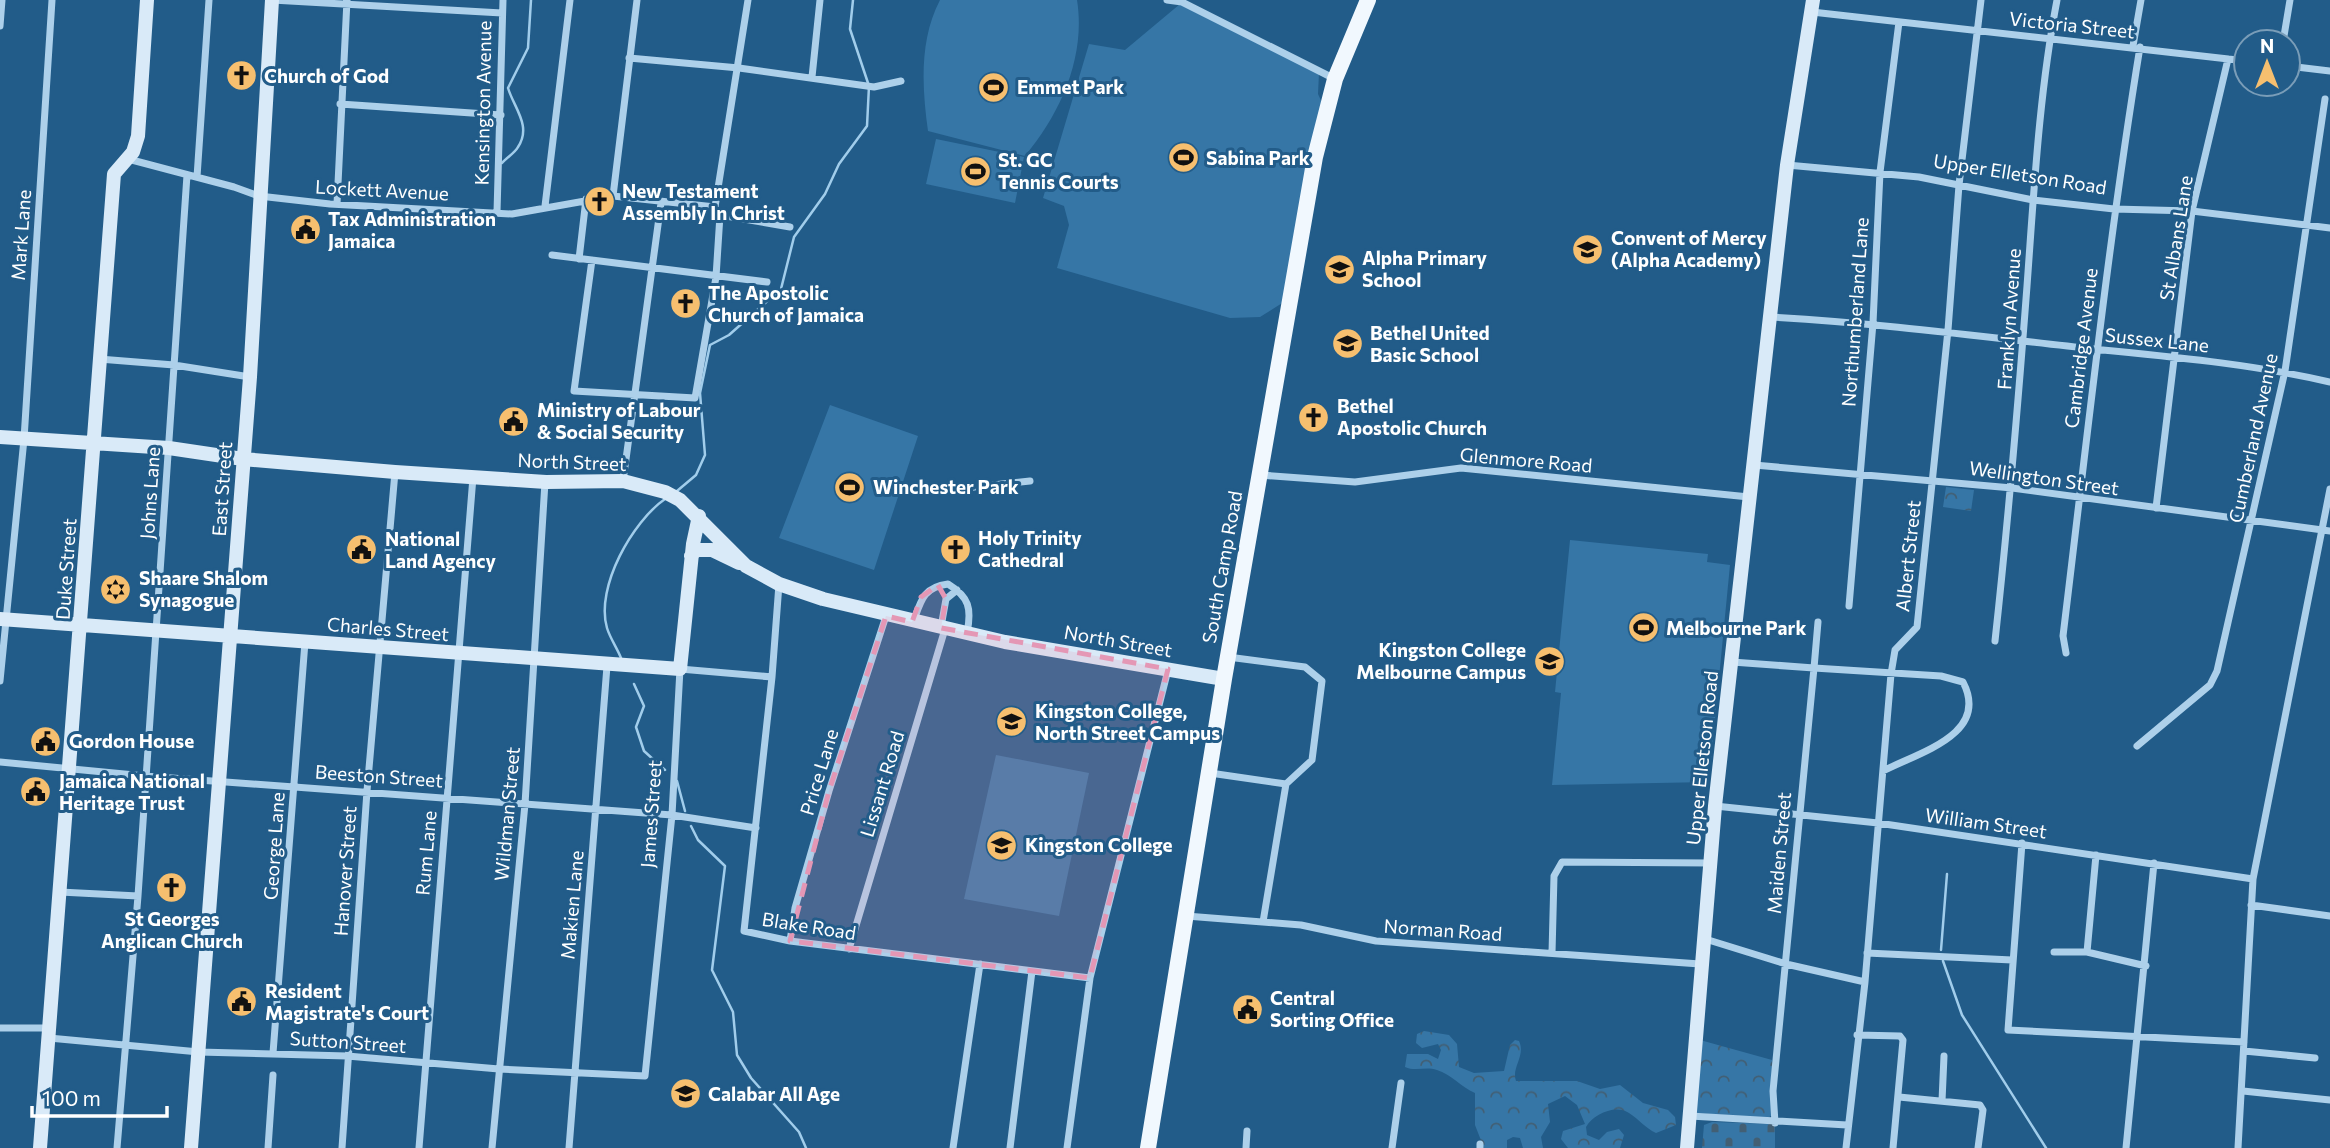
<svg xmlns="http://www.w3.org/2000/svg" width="2330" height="1148" font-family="Commissioner,sans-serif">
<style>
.forest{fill:url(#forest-crowns)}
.cemetery{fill:url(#cemetery-stones)}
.garden{fill:#3676a6}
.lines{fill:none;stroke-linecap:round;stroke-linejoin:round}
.stream{stroke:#a1cdeb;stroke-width:2.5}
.street{stroke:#add0ea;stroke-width:7}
.secondary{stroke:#d9eaf8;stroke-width:14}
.primary{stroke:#f1f8fe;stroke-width:16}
.marked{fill:#e497b5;fill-opacity:0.2;stroke:#e497b5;stroke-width:5;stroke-dasharray:14 9;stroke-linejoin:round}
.labels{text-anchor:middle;stroke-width:6;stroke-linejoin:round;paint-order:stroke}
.street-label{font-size:19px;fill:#fff;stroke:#225c89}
.poi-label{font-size:19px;font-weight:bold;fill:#fff;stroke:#225c89;text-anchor:start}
</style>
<defs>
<pattern id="forest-crowns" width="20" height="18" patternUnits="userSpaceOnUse" patternTransform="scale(1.75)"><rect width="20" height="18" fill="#3676a6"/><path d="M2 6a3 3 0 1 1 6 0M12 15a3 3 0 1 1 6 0" fill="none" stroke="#425f74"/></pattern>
<pattern id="cemetery-stones" width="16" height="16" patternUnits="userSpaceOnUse" patternTransform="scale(1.75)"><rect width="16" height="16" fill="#3676a6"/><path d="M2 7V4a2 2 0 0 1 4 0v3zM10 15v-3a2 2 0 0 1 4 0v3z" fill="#425f74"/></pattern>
</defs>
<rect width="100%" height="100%" fill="#225c89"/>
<!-- forest -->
<path class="forest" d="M1946 487 1974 490 1971 511 1943 507Z
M1424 1031 1449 1035 1457 1044 1459 1067 1474 1073 1504 1071 1510 1045 1515 1040 1519 1041C1526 1056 1511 1067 1516 1081H1577L1600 1089 1620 1085 1643 1103 1668 1110 1675 1117 1676 1125 1656 1133C1645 1128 1639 1119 1629 1113 1616 1104 1593 1114 1586 1127L1587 1135 1599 1140 1607 1132 1619 1129 1624 1135 1620 1148H1568L1561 1139 1563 1131 1585 1124 1577 1105 1565 1096 1548 1104 1550 1122 1541 1137 1543 1148H1523L1520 1138 1513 1137 1507 1140V1148H1484L1475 1125V1093C1461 1087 1451 1074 1437 1070 1425 1066 1416 1072 1405 1067L1407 1054H1428L1438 1059 1441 1050 1438 1044 1422 1048 1416 1043 1417 1034Z
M1700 1040 1772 1060V1115L1768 1118 1695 1113Z"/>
<!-- cemetery -->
<path class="cemetery" d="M1712 1122 1775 1124V1148H1702L1704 1125Z"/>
<!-- garden -->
<path class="garden" d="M940 0H1077C1086 56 1061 113 1025 156L928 131C922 88 919 40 940 0Z
M1180 4 1319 73 1318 94 1323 105 1287 300 1260 317 1230 318 1057 268 1069 225 1064 206 1043 198 1089 44 1125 50Z
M936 139 1024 157 1015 203 926 184Z
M830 405 918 436 874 570 779 538Z
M1570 540 1708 554 1707 562 1730 565 1711 760 1704 764 1709 782 1552 785 1561 693 1555 692Z
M996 755 1089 773 1059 916 964 899Z"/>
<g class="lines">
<!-- stream -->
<path class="stream" d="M502 163C507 157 515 153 518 147 532 126 514 108 508 88L528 48 531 0
M677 491 696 475 705 455 700 393 710 345 729 335 781 289 794 237 825 194 839 164 867 126 869 86 850 29 853 0
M621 658C617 648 610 638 607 628 595 587 633 521 665 499
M634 684 644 706 636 727 644 751 665 770
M677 781 685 811
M691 826 698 840 725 866 712 970 733 1012 737 1055 751 1078 799 1132 806 1148
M1941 950 1947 874
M1943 961 1962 1015 2046 1148"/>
<!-- street -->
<path class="street" d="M272 0 502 13
M1167 0 1182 2 1335 79
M1812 12 2246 61
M0 26 2 0
M2283 42 2290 0
M2133 46 2141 0
M629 58 739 68 874 87 901 81
M2288 66 2330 71
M812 77 820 0
M340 104 501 115
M128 159 234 187 259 196 330 204 512 214 613 196 715 207
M1787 165 1919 177 2033 200 2114 209 2192 211 2330 228
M197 177 209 0
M613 196 637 0
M337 204 347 0
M545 206 570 0
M715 207 748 0
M717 211 720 215 790 227
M497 212 503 0
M552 255 767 282
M579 259 586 199
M592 260 574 391 695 398 716 277 720 215
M1770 317C1879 323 1985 337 2093 349 2173 357 2252 364 2330 382
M99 359 174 365 250 377
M1754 465 2012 488 2330 531
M1260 475 1355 482 1461 468 1749 497
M623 481 661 203
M965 488 1030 481
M2156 508 2192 211 2228 59
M779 584 772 677 744 931 790 941 1090 978
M1849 606 1873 323 1880 172 1899 22
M914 620C921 600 924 587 948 584 969 597 972 608 967 633
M1818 622 1814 668 1941 676 1963 682C1990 734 1920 752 1883 771
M941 627 946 599 957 590
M1995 641C2008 522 2018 405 2027 286 2034 191 2039 94 2057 0
M2066 653 2063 636C2087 439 2108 243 2140 47
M1228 657 1305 667 1322 681 1312 760 1286 784
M1732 662 1814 668 1773 1091 1775 1123
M0 681 24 439 52 0
M2137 746 2210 685 2217 671 2285 371 2325 99
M0 762 145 776 672 815 756 828
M1210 773 1286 784 1263 922
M1715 806 1878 823 2253 879
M2022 843 2008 1030 2244 1042
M60 892 138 896
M2251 905 2330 916
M1186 916 1301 925 1376 941 1700 964
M1702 938 1786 964 1865 982
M790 941 795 908 829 791 886 616
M849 949 945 629
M2054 952H2087L2146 966
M2087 952 2096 855
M1552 953 1554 876 1562 862 1710 863
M1867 953 2012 960
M0 1028H49
M1857 1035 1900 1036 1903 1040 1893 1148
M49 1038 199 1052 347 1056 499 1069 645 1076 672 815 680 669 772 677
M2244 1051 2315 1058
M273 1053 305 642
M2243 1091 2330 1100
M1899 1097 1980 1105 1983 1110 1978 1148
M1942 1101 1944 1056
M1690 1116 1847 1125
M1480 1144V1148
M117 1148 138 896 187 175
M268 1148 273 1075
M342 1148 367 791 395 472
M419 1148 473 477
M492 1148 525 804 545 482
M569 1148 607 666
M953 1148 980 964
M1010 1148 1032 971
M1067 1148 1090 978 1168 670
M1246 1148 1247 1131
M1392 1148 1401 1083
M1846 1148 1865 982 1891 674 1895 650 1917 627 1948 330 1959 185 1981 0
M2126 1148 2154 863
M2238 1148 2253 879 2330 489"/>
<!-- secondary -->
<path class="secondary" d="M0 437 169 448 243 459 395 472 546 482 623 481 665 492 680 500 746 566 779 584 823 599 1005 642 1224 679
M691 556 696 550H712L739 563
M0 619 680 669 693 544 699 516
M40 1148 114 174 133 152 138 136 147 0
M191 1148 250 377 272 0
M1687 1148 1715 806 1787 165 1813 0"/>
<!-- primary -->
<path class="primary" d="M1148 1148 1224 679 1315 157 1335 79 1368 0"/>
</g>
<!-- marked area -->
<path class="marked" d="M938 585 946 599 941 628 1168 669 1090 978 790 941 829 791 886 616 912 622 921 597Z"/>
<!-- icons -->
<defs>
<symbol id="church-disc" viewBox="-11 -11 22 22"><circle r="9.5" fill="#f6bf6f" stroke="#225c89"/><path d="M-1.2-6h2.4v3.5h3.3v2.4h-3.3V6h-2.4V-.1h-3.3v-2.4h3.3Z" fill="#111"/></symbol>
<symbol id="stadium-disc" viewBox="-11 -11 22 22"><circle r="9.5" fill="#f6bf6f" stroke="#225c89"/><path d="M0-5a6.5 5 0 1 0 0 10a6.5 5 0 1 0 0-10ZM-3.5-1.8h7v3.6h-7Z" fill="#111"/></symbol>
<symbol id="civic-disc" viewBox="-11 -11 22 22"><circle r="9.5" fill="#f6bf6f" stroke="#225c89"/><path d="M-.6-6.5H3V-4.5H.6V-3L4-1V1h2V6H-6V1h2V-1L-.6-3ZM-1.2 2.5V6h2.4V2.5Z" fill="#111"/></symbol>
<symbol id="school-disc" viewBox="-11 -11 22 22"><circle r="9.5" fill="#f6bf6f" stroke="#225c89"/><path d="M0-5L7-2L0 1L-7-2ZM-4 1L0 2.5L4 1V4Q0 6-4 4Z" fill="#111"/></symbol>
<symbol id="synagogue-disc" viewBox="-11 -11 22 22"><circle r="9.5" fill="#f6bf6f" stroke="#225c89"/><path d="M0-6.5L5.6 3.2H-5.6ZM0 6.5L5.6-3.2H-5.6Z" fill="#111"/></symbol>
</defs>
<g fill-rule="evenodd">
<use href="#church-disc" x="224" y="58" width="35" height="35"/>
<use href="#stadium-disc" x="976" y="70" width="35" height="35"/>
<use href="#stadium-disc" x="1166" y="140" width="35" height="35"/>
<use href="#stadium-disc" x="958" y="154" width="35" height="35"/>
<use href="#church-disc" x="582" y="184" width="35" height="35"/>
<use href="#civic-disc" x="288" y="212" width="35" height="35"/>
<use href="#school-disc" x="1570" y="232" width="35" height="35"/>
<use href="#school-disc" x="1322" y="252" width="35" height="35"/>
<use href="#church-disc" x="668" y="286" width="35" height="35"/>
<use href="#school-disc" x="1330" y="326" width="35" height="35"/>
<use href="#church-disc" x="1296" y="400" width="35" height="35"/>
<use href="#civic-disc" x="496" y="404" width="35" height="35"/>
<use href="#stadium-disc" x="832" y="470" width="35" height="35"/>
<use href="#church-disc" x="938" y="532" width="35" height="35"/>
<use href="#civic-disc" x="344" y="532" width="35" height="35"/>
<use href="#synagogue-disc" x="98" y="572" width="35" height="35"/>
<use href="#stadium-disc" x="1626" y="610" width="35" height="35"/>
<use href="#school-disc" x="1532" y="644" width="35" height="35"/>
<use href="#school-disc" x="994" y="704" width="35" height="35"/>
<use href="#civic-disc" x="28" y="724" width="35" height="35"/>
<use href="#civic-disc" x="18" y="774" width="35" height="35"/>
<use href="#school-disc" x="984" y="828" width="35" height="35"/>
<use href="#church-disc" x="154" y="870" width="35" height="35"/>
<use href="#civic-disc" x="224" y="984" width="35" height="35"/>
<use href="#civic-disc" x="1230" y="992" width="35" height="35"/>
<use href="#school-disc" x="668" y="1076" width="35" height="35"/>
</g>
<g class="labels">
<!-- street labels -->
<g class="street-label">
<text transform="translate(2072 25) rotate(6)" y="7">Victoria Street</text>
<text transform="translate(483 103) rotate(-89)" y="7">Kensington Avenue</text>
<text transform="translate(2020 174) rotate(9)" y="7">Upper Elletson Road</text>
<text transform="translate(382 190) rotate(3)" y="7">Lockett Avenue</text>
<text transform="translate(21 235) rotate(-86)" y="7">Mark Lane</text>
<text transform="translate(2176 238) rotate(-81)" y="7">St Albans Lane</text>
<text transform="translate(1855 312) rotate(-86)" y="7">Northumberland Lane</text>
<text transform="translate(2009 319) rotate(-86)" y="7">Franklyn Avenue</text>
<text transform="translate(2157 340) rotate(6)" y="7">Sussex Lane</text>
<text transform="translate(2081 348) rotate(-83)" y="7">Cambridge Avenue</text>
<text transform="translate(2253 438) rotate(-78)" y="7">Cumberland Avenue</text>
<text transform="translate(1526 460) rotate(5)" y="7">Glenmore Road</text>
<text transform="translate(572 462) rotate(2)" y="7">North Street</text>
<text transform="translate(2044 478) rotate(8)" y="7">Wellington Street</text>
<text transform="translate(222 489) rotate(-86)" y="7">East Street</text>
<text transform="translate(150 493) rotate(-86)" y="7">Johns Lane</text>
<text transform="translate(1908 556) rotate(-84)" y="7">Albert Street</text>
<text transform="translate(1222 567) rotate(-80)" y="7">South Camp Road</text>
<text transform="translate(66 569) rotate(-86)" y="7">Duke Street</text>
<text transform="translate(388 629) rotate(5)" y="7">Charles Street</text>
<text transform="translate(1118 641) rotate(10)" y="7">North Street</text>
<text transform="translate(1702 758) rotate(-84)" y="7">Upper Elletson Road</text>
<text transform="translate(819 772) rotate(-73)" y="7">Price Lane</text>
<text transform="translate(379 776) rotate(4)" y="7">Beeston Street</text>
<text transform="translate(882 784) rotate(-73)" y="7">Lissant Road</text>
<text transform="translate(507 814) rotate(-85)" y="7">Wildman Street</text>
<text transform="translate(651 814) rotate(-86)" y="7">James Street</text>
<text transform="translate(1986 823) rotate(8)" y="7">William Street</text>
<text transform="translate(274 846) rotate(-86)" y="7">George Lane</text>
<text transform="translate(426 853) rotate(-85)" y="7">Rum Lane</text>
<text transform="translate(1779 853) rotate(-85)" y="7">Maiden Street</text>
<text transform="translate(345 871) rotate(-86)" y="7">Hanover Street</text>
<text transform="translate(572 905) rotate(-85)" y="7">Makien Lane</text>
<text transform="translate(809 926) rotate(9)" y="7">Blake Road</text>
<text transform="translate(1443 930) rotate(4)" y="7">Norman Road</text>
<text transform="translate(348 1042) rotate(4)" y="7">Sutton Street</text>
</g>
<!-- poi labels -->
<g class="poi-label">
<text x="264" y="83">Church of God</text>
<text x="1017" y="94">Emmet Park</text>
<text x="1206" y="165">Sabina Park</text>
<text x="998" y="167">St. GC<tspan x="998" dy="22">Tennis Courts</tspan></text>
<text x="622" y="198">New Testament<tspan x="622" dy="22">Assembly In Christ</tspan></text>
<text x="328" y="226">Tax Administration<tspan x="328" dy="22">Jamaica</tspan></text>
<text x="1611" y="245">Convent of Mercy<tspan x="1611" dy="22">(Alpha Academy)</tspan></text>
<text x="1362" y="265">Alpha Primary<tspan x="1362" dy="22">School</tspan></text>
<text x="708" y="300">The Apostolic<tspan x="708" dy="22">Church of Jamaica</tspan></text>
<text x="1370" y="340">Bethel United<tspan x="1370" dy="22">Basic School</tspan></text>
<text x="1337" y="413">Bethel<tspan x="1337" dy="22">Apostolic Church</tspan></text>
<text x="537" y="417">Ministry of Labour<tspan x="537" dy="22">&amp; Social Security</tspan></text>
<text x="873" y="494">Winchester Park</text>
<text x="978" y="545">Holy Trinity<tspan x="978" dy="22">Cathedral</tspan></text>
<text x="385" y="546">National<tspan x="385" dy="22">Land Agency</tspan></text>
<text x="139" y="585">Shaare Shalom<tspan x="139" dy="22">Synagogue</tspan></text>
<text x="1666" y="635">Melbourne Park</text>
<text x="1526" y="657" text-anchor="end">Kingston College<tspan x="1526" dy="22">Melbourne Campus</tspan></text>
<text x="1035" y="718">Kingston College,<tspan x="1035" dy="22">North Street Campus</tspan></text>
<text x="69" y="748">Gordon House</text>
<text x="59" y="788">Jamaica National<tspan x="59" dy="22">Heritage Trust</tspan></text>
<text x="1025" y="852">Kingston College</text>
<text x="172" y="926" text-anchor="middle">St Georges<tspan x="172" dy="22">Anglican Church</tspan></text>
<text x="265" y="998">Resident<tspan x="265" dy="22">Magistrate's Court</tspan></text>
<text x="1270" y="1005">Central<tspan x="1270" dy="22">Sorting Office</tspan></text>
<text x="708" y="1101">Calabar All Age</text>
</g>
</g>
<!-- north arrow -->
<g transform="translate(2267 63)"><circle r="33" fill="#225c89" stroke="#7a9db8" stroke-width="2"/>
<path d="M0-5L12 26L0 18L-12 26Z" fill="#f6bf6f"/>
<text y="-10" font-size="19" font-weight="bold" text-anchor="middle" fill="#ffffff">N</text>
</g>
<!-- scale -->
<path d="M32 1106v10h135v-10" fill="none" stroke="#ffffff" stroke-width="3.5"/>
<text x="42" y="1106" font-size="21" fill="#ffffff" stroke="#225c89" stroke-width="5" paint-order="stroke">100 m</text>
</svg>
